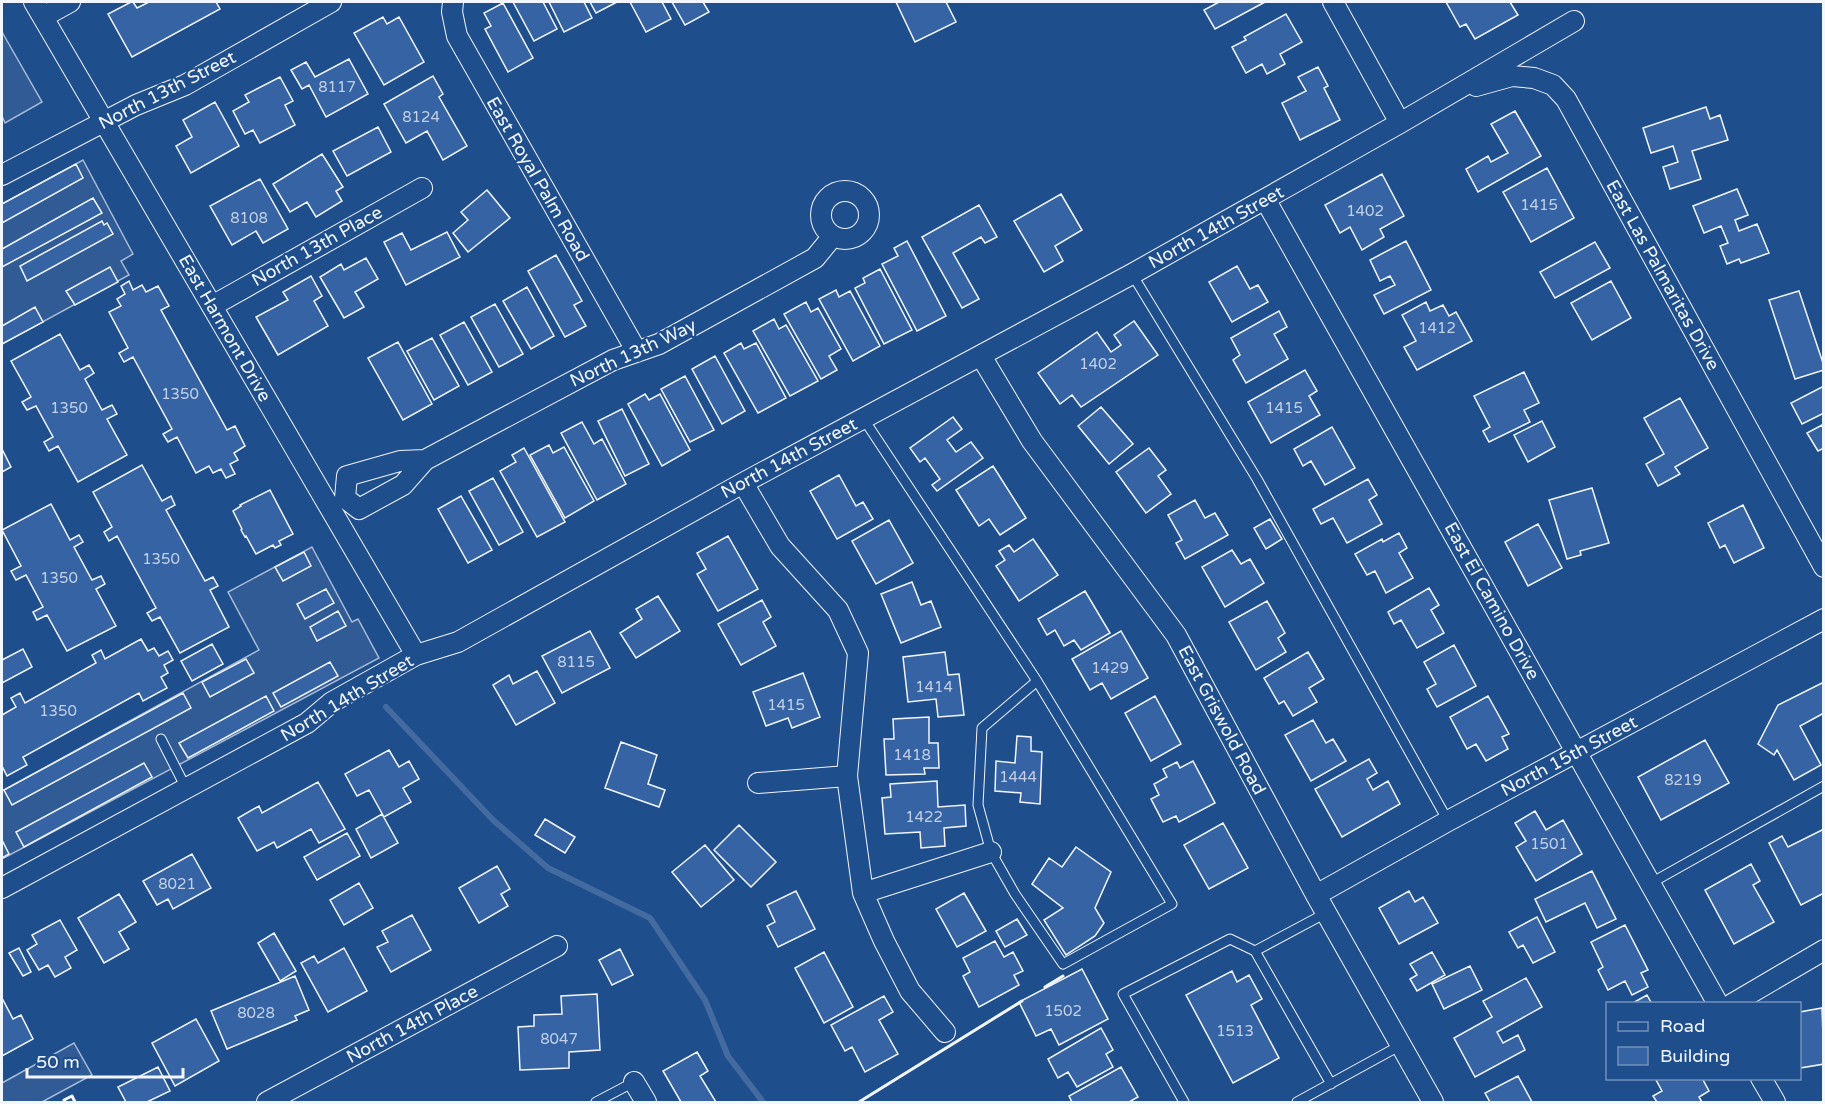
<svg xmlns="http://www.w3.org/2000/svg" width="1825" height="1104" font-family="'Varela Round',sans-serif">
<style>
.built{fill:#305b95;stroke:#a8bbd7;stroke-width:1.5}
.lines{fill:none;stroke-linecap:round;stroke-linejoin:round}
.stream{stroke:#446ba0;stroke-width:6}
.building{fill:#3563a3;stroke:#f2f6ff;stroke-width:1.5}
.lane-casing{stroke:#f2f6ff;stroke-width:11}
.street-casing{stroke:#f2f6ff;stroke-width:22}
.lane{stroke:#1f4e8c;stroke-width:9}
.street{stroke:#1f4e8c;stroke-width:20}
.wall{stroke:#f2f6ff;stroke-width:3}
.labels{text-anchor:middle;stroke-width:4.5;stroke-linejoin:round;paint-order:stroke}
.number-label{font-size:15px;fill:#c3d1e8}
.street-label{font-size:18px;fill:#f2f6ff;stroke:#1f4e8c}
</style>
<rect width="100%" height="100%" fill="#1f4e8c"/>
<!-- built -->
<path class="built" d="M2 32 42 102 5 123 2 116Z
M83 160 133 254 121 261 129 275 2 344V204Z
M312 547 352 622 358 619 379 658 2 859V791L259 650 228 592Z
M74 1043 92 1075 42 1102H2V1083Z"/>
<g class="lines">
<!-- stream -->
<path class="stream" d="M386 707 493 820 548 868 650 918 705 1000 728 1056 763 1102"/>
</g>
<!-- building -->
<path class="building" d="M131 2H133L137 8 149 2H216L220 9 132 57 108 14Z
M513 2H543L557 29 534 41Z
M549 2H584L592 18 564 32Z
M590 2H617L596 13Z
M630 2H662L671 19 646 32Z
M672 2H703L709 12 685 25Z
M896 2H946L956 22 915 42Z
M1219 2H1265L1215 29 1204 10Z
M1446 2H1510L1518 15 1475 39 1466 24 1460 27Z
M503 3 533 58 508 72 485 29 491 26 484 13Z
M1286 14 1302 42 1280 54 1285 64 1267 74 1262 64 1246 73 1232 47 1246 40 1244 37Z
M383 17 387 24 399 17 424 62 384 85 354 33Z
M349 59 368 94 326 117 309 85 302 89 291 70 306 62 315 77Z
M1318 67 1328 86 1324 88 1340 120 1300 140 1282 103 1306 91 1298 77Z
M433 76 443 94 439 97 467 146 443 160 427 131 406 143 384 104Z
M280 77 293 101 285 105 295 125 260 143 253 130 245 134 233 111 249 102 245 95Z
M215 102 239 146 191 173 176 146 192 137 183 120Z
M1706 107 1710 119 1720 115 1728 140 1692 151 1701 179 1670 189 1663 167 1678 162 1673 146 1651 153 1643 128Z
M1515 111 1541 156 1478 192 1466 169 1488 156 1491 162 1508 153 1491 124Z
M378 127 391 152 347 176 333 151Z
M322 154 343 187 336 191 342 201 316 217 307 202 290 212 273 184Z
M76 164 83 178 2 223V204Z
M1547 168 1574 218 1531 242 1503 192Z
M1382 174 1404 216 1380 229 1384 237 1362 250 1350 227 1340 233 1325 205Z
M260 179 288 229 263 243 256 231 232 245 210 206Z
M1737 189 1748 215 1735 220 1739 231 1757 224 1769 253 1741 263 1739 259 1727 264 1720 246 1728 243 1721 226 1704 233 1693 206Z
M487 190 510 218 468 252 453 233 468 220 461 212Z
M1061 194 1082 230 1055 246 1063 261 1044 272 1014 221Z
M93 198 102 213 2 267V249Z
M979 205 997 237 985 243 981 237 953 253 979 299 962 308 922 237Z
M102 221 104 225 107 223 113 234 27 281 20 266Z
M447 232 460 257 406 285 384 242 402 233 411 250Z
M907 241 946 316 917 331 882 264 898 256 894 248Z
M1406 241 1431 290 1384 314 1374 295 1395 285 1390 276 1380 281 1370 260Z
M1595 242 1610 268 1555 298 1540 272Z
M556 255 582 301 574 305 586 326 565 337 528 271Z
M366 258 378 279 355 292 364 307 344 318 320 277 341 264 344 270Z
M1237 266 1250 289 1258 285 1268 302 1232 322 1209 282Z
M110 267 118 282 75 305 66 291Z
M880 269 912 330 884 344 855 288 865 283 863 278Z
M311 276 322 296 314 301 328 326 278 355 256 317 288 300 283 292Z
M129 281 133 290 142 285 146 292 158 286 169 306 161 310 227 430 235 426 245 446 234 453 238 460 230 464 235 474 226 478 221 469 213 473 209 466 196 473 177 437 168 442 163 434 172 429 133 357 124 362 119 353 128 348 109 312 121 306 117 299 125 294 121 286Z
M1611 281 1631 318 1592 340 1571 303Z
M527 287 554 336 531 349 503 301Z
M836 290 839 297 850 291 880 346 853 361 819 299Z
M1799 291 1824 366V370L1795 379 1769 300Z
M806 302 811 312 818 308 841 349 829 356 837 370 821 379 784 314Z
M1426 302 1430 311 1443 305 1449 316 1456 312 1472 341 1417 370 1404 347 1416 341 1402 315Z
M495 304 523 354 499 367 471 317Z
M35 307 43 322 2 344V326Z
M1279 311 1287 327 1274 334 1288 359 1246 383 1233 360 1240 355 1231 338Z
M774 319 779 329 786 325 818 381 790 396 753 331Z
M1134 321 1158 355 1081 407 1072 395 1060 404 1038 373 1097 332 1111 352 1121 345 1114 335Z
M464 322 492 372 468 385 440 335Z
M60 334 80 370 89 365 94 373 85 379 102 410 112 405 117 414 107 419 127 455 78 482 58 446 49 451 44 442 53 437 36 406 27 410 22 402 31 397 11 361Z
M432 338 459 386 434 400 407 351Z
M398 342 432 404 403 420 368 358Z
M741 343 744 349 756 343 786 398 758 413 724 353Z
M715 356 745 411 722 424 692 369Z
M1305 370 1317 391 1309 396 1320 415 1271 443 1248 402Z
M1524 372 1539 403 1524 410 1530 422 1489 442 1483 431 1490 427 1474 396Z
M685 376 714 430 690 442 661 389Z
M1824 386V413L1802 424 1791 403Z
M645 394 649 400 660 394 690 450 662 466 628 404Z
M1680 398 1708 448 1675 467 1680 474 1658 486 1646 464 1664 454 1644 418Z
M1101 407 1133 444 1109 464 1078 426Z
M622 409 649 464 625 476 598 421Z
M953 417 962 429 947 440 956 452 971 442 983 458 937 491 932 485 940 479 925 458 920 462 910 448Z
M1542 421 1555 447 1528 462 1514 435Z
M582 422 594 444 602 439 626 484 597 500 561 433Z
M1822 425 1824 428V448L1818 451 1807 433Z
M1332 427 1355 468 1325 485 1311 461 1303 466 1294 449Z
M549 445 553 453 564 447 594 501 565 518 530 455Z
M524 448 565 522 537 537 500 471 516 462 512 455Z
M1149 448 1166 470 1158 476 1171 494 1146 513 1116 472Z
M2 449 11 467 2 472Z
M142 465 162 501 171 496 175 505 166 510 205 581 213 577 218 586 210 590 229 627 180 653 160 617 152 621 147 613 156 608 117 536 109 541 104 532 112 527 93 492Z
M993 466 1026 518 1000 535 989 519 979 526 956 490Z
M839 475 856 506 863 502 873 519 837 539 810 491Z
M493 478 523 532 499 545 469 491Z
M1368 479 1377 495 1369 500 1382 524 1347 543 1333 518 1321 524 1313 509Z
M1592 488 1609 543 1580 551 1581 555 1567 559 1549 500Z
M270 490 293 534 279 541 281 545 275 548 273 545 256 554 246 536 245 537 241 530 242 529 233 511 241 506 240 505Z
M461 496 492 550 468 563 438 509Z
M1195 500 1205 518 1215 513 1228 535 1185 559 1176 543 1182 540 1168 515Z
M51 504 70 540 79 535 83 542 74 547 92 580 101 576 105 584 96 589 116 626 67 651 47 615 37 620 33 612 43 607 26 575 16 580 11 571 21 566 2 530Z
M1743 505 1764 548 1734 563 1725 545 1720 548 1708 523Z
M1270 519 1282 539 1266 549 1254 528Z
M889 520 913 563 876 584 852 541Z
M1538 524 1562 568 1528 586 1505 542Z
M1399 533 1407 548 1399 553 1413 578 1386 593 1375 571 1367 575 1355 554 1382 539 1383 542Z
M728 536 758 589 718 611 697 574 706 569 697 553Z
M1033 539 1058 575 1019 601 996 566 1005 560 999 551 1009 545 1014 552Z
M1232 550 1241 564 1250 559 1264 583 1225 607 1202 567Z
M304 552 311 566 283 581 275 567Z
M912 582 921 605 931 601 941 627 901 643 881 594Z
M1429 588 1439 605 1431 610 1444 633 1417 648 1401 620 1394 624 1388 612Z
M326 589 334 603 305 619 297 604Z
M1085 591 1110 633 1081 650 1074 640 1064 646 1055 630 1047 635 1038 619Z
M658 596 680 631 636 658 620 633 642 619 636 609Z
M762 600 771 617 763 622 776 646 741 665 718 624Z
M1267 601 1285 633 1278 638 1286 652 1256 670 1229 622Z
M338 611 346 626 317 641 310 627Z
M590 631 610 668 562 693 542 656Z
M1121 631 1148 678 1111 699 1102 683 1090 690 1072 659Z
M141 639 148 651 154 648 159 656 168 651 173 660 164 665 168 673 161 677 167 688 143 701 139 693 23 757 27 765 7 776 2 766V715L16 707 11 698 20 693 25 703 96 663 92 655 101 650 105 659Z
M212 644 223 664 192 681 181 661Z
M1454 645 1476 686 1437 707 1427 689 1436 684 1424 662Z
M23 649 32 667 2 683V660Z
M945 652 948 675 959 674 964 715 938 717 936 699 908 702 903 657Z
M1308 652 1324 679 1309 688 1317 702 1293 716 1284 701 1279 704 1264 678Z
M246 659 254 673 210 697 202 682Z
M330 662 338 676 281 707 273 693Z
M537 671 555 703 516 725 493 685 509 675 513 684Z
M803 673 820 717 792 728 788 718 766 726 753 692Z
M1824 682V713L1800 726 1821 765 1794 780 1777 750 1774 755 1758 744 1778 705Z
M183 693 191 708 12 805 4 790Z
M266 696 274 711 188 758 179 743Z
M1155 696 1181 744 1151 761 1125 713Z
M1488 696 1509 734 1502 737 1508 749 1486 761 1476 744 1467 749 1450 717Z
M929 717V743H938L939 768H924L925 774 886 775 884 739H894L893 719Z
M1313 720 1326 743 1333 739 1346 761 1311 781 1285 735Z
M1017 736 1031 737V751L1042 752 1040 804 1020 802 1021 793 995 791 996 761 1015 763Z
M1705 740 1729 783 1661 820 1638 777Z
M621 742 657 755 648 784 665 790 659 807 605 788Z
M389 750 399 767 409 761 419 779 403 788 411 802 384 817 369 790 357 796 345 774Z
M1369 759 1377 773 1367 779 1373 790 1388 781 1400 804 1342 837 1315 789Z
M1193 761 1215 803 1179 822 1176 816 1163 822 1151 799 1159 795 1154 784 1167 777 1163 769 1177 762 1180 768Z
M144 763 152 777 24 847 16 832Z
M937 781 938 807 965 805 966 826 944 828 945 846 921 848 920 832 885 834 882 798 891 797 890 784Z
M318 782 345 829 319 843 311 829 277 848 274 842 257 851 238 818 259 806 262 813Z
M1535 811 1546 830 1563 820 1582 854 1536 881 1516 847 1526 841 1515 823Z
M382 814 398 843 371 858 356 829Z
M545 819 575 837 565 853 535 835Z
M1223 823 1248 868 1209 889 1184 845Z
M739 825 776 862 751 887 714 850Z
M1824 829V893L1801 905 1769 843 1782 836 1788 847Z
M347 833 360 856 317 880 304 857Z
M2 840 9 854 2 858Z
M705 845 734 880 701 907 672 872Z
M1076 847 1111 872 1095 908 1104 923 1095 936 1066 955 1044 920 1063 908 1032 884 1049 858 1062 867Z
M192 854 211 888 173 909 168 899 157 905 143 881Z
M1751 864 1760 881 1753 885 1774 922 1734 944 1705 890Z
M497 866 510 889 501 894 508 906 479 923 459 888Z
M1592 871 1616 919 1597 928 1585 903 1546 922 1535 899Z
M359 883 373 908 344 925 330 900Z
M796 891 815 929 778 947 767 926 775 922 767 905Z
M1409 891 1415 902 1423 897 1438 923 1399 944 1379 908Z
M964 893 986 931 957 947 936 909Z
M119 894 136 922 119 932 129 949 104 963 78 918Z
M412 915 431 950 391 972 377 947 388 942 382 931Z
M1537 917 1555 952 1533 963 1523 945 1518 948 1509 932Z
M1017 919 1027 935 1005 947 996 931Z
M60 920 77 950 65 957 71 968 55 977 48 965 39 970 27 950 37 944 32 935Z
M1625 925 1648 970 1641 973 1648 987 1632 995 1625 981 1608 990 1598 970 1603 967 1591 942Z
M274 933 296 971 280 981 258 943Z
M995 941 1004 957 1013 952 1023 971 1014 975 1019 985 979 1007 963 976 970 972 963 958Z
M19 948 31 972 23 976 9 953Z
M344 948 367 991 328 1012 301 963 314 956 318 963Z
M620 949 633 975 612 985 599 960Z
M824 952 853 1007 824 1023 795 968Z
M1432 952 1445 975 1417 991 1410 979 1417 975 1410 964Z
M1470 966 1482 990 1444 1009 1432 984Z
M1082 969 1108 1019 1059 1045 1051 1029 1036 1036 1019 1002Z
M1232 971 1237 982 1249 975 1262 999 1251 1005 1279 1058 1233 1083 1186 995Z
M295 976 309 1010 295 1016 297 1020 227 1049 211 1011Z
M1526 978 1542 1007 1497 1032 1503 1043 1518 1035 1525 1050 1475 1077 1454 1038 1492 1017 1483 1001Z
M597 994 600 1050 569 1052V1068L520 1070 518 1027 534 1026V1015L562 1014 561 996Z
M1647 995 1652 1004H1631Z
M884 996 893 1012 879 1020 898 1054 865 1072 852 1047 845 1051 831 1025Z
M2 998 13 1019 21 1015 33 1039 2 1056Z
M1822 1008 1824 1064 1800 1068V1012Z
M196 1019 219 1061 175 1086 152 1043Z
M1101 1028 1113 1050 1106 1054 1113 1067 1077 1087 1068 1072 1058 1078 1048 1059Z
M697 1052 708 1071 700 1076 716 1102H681L663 1071Z
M158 1067 170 1091 147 1102H126L118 1087Z
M1121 1067 1138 1097 1129 1102H1072L1069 1096Z
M1518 1076 1532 1102H1490L1485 1093Z
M1655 1078H1702L1709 1091 1699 1097 1702 1102H1657L1653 1096 1662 1091Z"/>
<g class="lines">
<defs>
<path id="lane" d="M1132 274 1257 479 1448 821
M863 418 1037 681 1172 904 1063 964 1015 894 991 852 978 805 982 728 1037 681
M161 739 186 788
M1651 883 1824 786
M1255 951 1331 1084
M596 1102 634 1082
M1184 1102 1123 994 1230 939 1255 951 1326 913
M1297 1102 1401 1045"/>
<path id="street" d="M34 2 416 655
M453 2 452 12 457 36 637 352
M1333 2 1400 123
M43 17 70 2
M1476 86 1512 76 1534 78 1553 85 1566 99 1824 567
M2 175 136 105 185 85 331 2
M821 215a24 24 0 1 1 48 0a24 24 0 1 1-48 0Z
M1265 199 1718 1004
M212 306 422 188
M981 356 1032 441 1176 635 1316 895 1433 1102
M743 483 780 546 838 610 858 653 847 776 863 893 884 941 910 991 945 1032
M345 498 359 509 403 485 425 460 613 360 659 344 815 258 833 236
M345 498 347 476 400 461 425 460
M758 783 847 776
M2 888 307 723 332 702 416 655 458 642 743 483 1132 274 1400 123 1574 21
M863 893 991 852
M1316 895 1448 821 1824 619
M1732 1004 1824 950
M1761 1078 1775 1102
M634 1082 646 1102
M267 1102 557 946"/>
</defs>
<!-- lane casing -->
<use href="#lane" class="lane-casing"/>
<!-- street casing -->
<use href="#street" class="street-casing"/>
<!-- lane -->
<use href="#lane" class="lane"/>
<!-- street -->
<use href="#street" class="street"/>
<!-- wall -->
<path class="wall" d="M1045 987 1063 976
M65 1102 64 1100 72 1096 75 1102
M859 1102 1022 1001"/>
</g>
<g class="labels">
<!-- number labels -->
<g class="number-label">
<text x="337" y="92">8117</text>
<text x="421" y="122">8124</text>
<text x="1539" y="210">1415</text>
<text x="1365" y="216">1402</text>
<text x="249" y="223">8108</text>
<text x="1437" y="333">1412</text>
<text x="1098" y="369">1402</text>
<text x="180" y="399">1350</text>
<text x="69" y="413">1350</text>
<text x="1284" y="413">1415</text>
<text x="161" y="564">1350</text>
<text x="59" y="583">1350</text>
<text x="576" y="667">8115</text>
<text x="1110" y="673">1429</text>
<text x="934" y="692">1414</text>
<text x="786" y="710">1415</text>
<text x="58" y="716">1350</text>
<text x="912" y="760">1418</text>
<text x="1018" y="782">1444</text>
<text x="1683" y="785">8219</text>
<text x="924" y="822">1422</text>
<text x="1549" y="849">1501</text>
<text x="177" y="889">8021</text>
<text x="1063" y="1016">1502</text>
<text x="256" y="1018">8028</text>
<text x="1235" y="1036">1513</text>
<text x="559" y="1044">8047</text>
</g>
<!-- street labels -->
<g class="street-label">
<text transform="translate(167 90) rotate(-27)" y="6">North 13th Street</text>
<text transform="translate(538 179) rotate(60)" y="6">East Royal Palm Road</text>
<text transform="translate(1216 227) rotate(-29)" y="6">North 14th Street</text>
<text transform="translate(317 246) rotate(-29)" y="6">North 13th Place</text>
<text transform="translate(1663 275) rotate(61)" y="6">East Las Palmaritas Drive</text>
<text transform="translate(225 328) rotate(60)" y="6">East Harmont Drive</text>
<text transform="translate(633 353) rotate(-25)" y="6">North 13th Way</text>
<text transform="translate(789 458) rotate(-28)" y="6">North 14th Street</text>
<text transform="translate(1492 601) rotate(61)" y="6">East El Camino Drive</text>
<text transform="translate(347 698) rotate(-31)" y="6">North 14th Street</text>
<text transform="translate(1222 720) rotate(62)" y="6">East Griswold Road</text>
<text transform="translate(1569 756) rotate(-28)" y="6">North 15th Street</text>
<text transform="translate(412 1024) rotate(-28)" y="6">North 14th Place</text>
</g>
</g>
<!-- border -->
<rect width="1825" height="1104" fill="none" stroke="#f2f6ff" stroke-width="6"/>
<!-- legend -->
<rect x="1606" y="1002" width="195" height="78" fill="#1f4e8c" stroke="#7391ba" stroke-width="1.5"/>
<rect x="1618" y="1022" width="30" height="9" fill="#1f4e8c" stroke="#7391ba" stroke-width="1.5"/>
<text x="1660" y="1032" font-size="18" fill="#f2f6ff">Road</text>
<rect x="1618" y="1047" width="30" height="18" fill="#3563a3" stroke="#7391ba" stroke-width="1.5"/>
<text x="1660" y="1062" font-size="18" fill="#f2f6ff">Building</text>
<!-- scale -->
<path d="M27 1068v9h156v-9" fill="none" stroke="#f2f6ff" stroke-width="3"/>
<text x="36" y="1068" font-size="18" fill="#f2f6ff" stroke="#1f4e8c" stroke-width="4.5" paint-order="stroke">50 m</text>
</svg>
